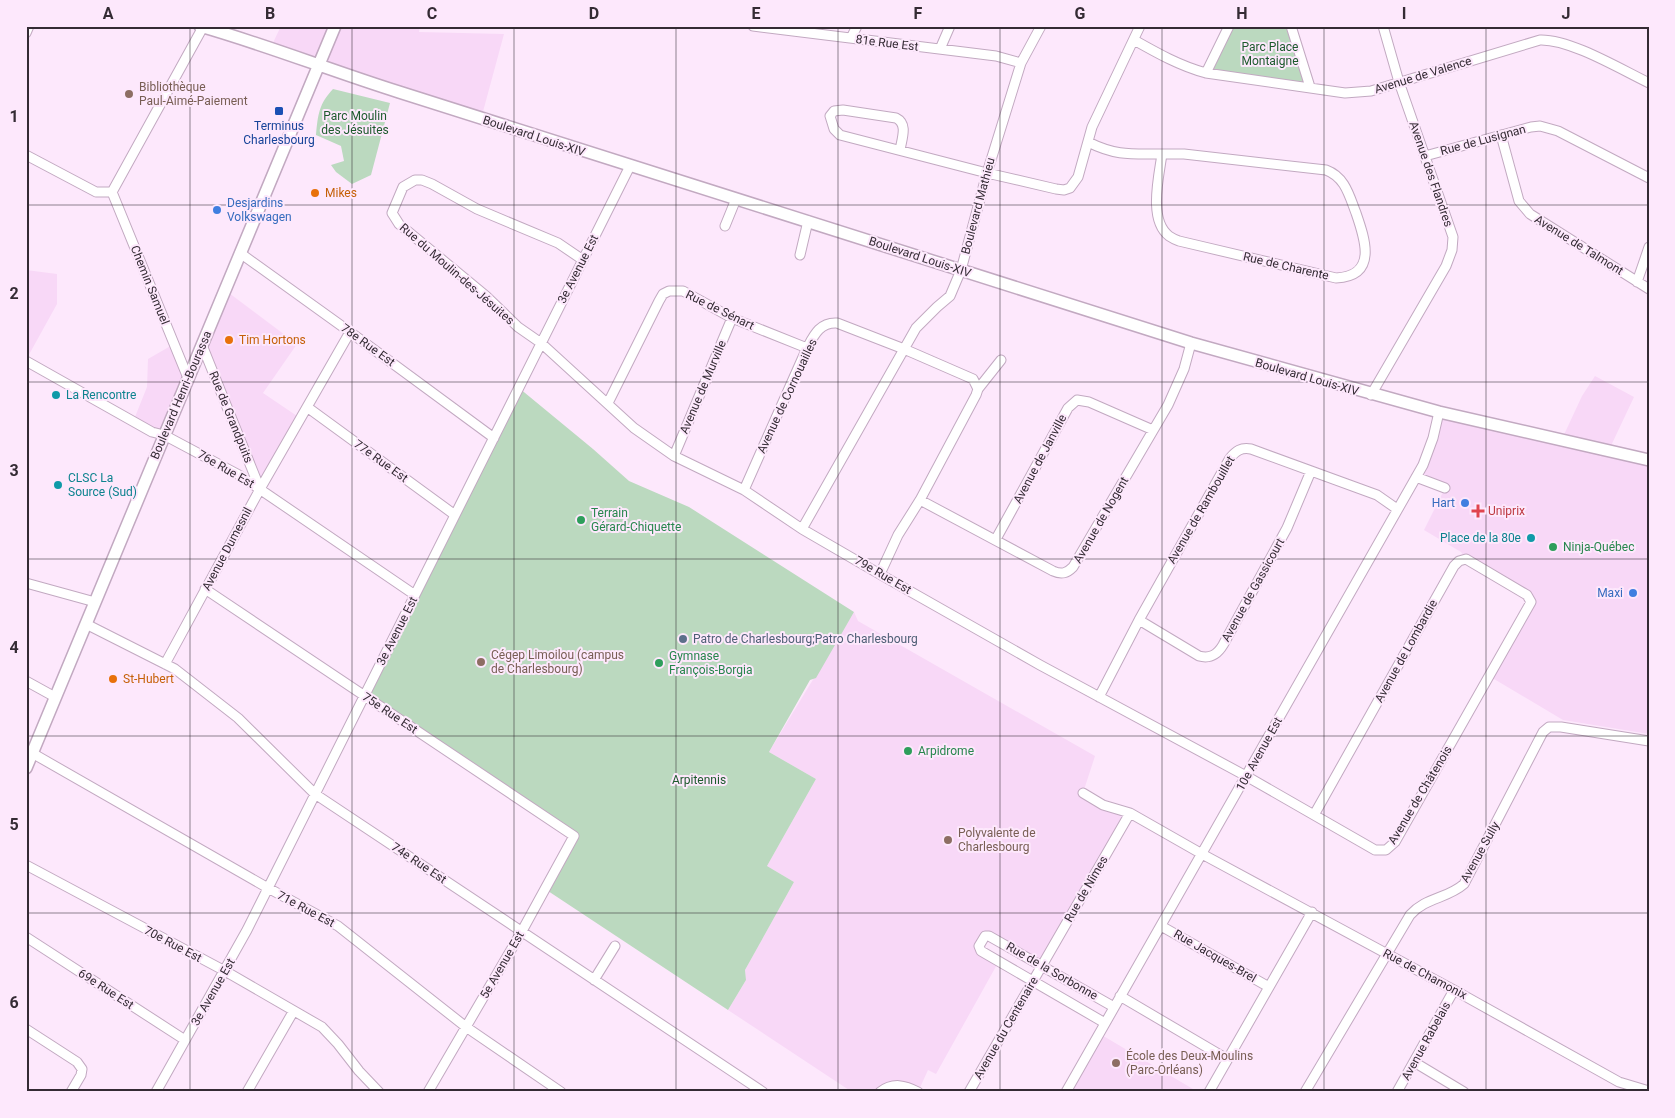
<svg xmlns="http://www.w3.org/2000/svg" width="1675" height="1118" font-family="Roboto,sans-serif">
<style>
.built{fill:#f8d8f7}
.green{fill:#bbd9bf}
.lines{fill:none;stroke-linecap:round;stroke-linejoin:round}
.minor-casing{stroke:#c2a9c1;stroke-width:11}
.major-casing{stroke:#c2a9c1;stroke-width:14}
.minor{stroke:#fff;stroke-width:9}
.major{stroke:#fff;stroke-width:11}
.grid{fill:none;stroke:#342b34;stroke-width:1;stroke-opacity:0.55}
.education-dot{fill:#8d6e63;stroke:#fde8fc;stroke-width:2}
.transit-dot{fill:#1a4fb4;stroke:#fde8fc;stroke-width:2}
.food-dot{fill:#e8710a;stroke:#fde8fc;stroke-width:2}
.shop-dot{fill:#3f7fe0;stroke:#fde8fc;stroke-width:2}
.culture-dot{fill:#0f9aa8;stroke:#fde8fc;stroke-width:2}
.health-dot{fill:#e0444e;stroke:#fde8fc;stroke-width:2}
.leisure-dot{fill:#2e9e5b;stroke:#fde8fc;stroke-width:2}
.service-dot{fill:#5c6f8a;stroke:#fde8fc;stroke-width:2}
.labels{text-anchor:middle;stroke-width:4;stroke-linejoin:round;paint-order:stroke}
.street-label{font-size:12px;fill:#342b34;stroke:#fde8fc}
.park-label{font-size:12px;fill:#1c5a2c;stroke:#fde8fc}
.education-label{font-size:12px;fill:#785e54;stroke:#fde8fc;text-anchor:start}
.transit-label{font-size:12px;fill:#164399;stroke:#fde8fc}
.food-label{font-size:12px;fill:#c56008;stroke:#fde8fc;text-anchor:start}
.shop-label{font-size:12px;fill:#366cbe;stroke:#fde8fc;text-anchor:end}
.culture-label{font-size:12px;fill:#0d838f;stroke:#fde8fc;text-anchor:start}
.health-label{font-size:12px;fill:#be3a42;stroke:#fde8fc;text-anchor:start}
.leisure-label{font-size:12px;fill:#27864d;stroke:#fde8fc;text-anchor:start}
.service-label{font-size:12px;fill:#4e5e75;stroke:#fde8fc;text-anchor:start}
.neatline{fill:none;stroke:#342b34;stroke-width:2}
.grid-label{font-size:16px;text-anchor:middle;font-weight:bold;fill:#342b34}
</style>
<rect width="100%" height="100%" fill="#fde8fc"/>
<!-- built -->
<path class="built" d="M281 26H420L419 32 504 34 481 119 271 47Z
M26 270 57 274V304L26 360Z
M225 290 297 344 263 393 300 418 260 489 202 345Z
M174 344 188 378 164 435 133 422 147 387 148 359Z
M1595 376 1634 397 1609 450 1649 460V734L1563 720 1489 676 1531 602 1466 559 1461 552 1424 530 1445 488 1416 477 1439 412 1562 439 1582 396Z
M854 612 858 621 1095 756 1083 793 1130 813 1042 965 989 936 979 946 999 961 936 1074 928 1070 918 1092 908 1087 880 1092H852L728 1010 746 980 745 970 794 882 767 866 816 779 769 752Z
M1100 1034 1198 1092H1066Z"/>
<!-- green -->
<path class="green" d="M1229 26H1291L1310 87 1206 73Z
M333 89 390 103 371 175 352 184 336 172 331 165 344 161 341 146 316 135C318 114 319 104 333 89Z
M519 388 593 449 629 481 689 507 854 612 816 678 810 680 769 752 816 779 767 866 794 882 745 970 746 980 728 1010 545 889 574 837 364 696Z"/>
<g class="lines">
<defs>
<path id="minor" d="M753 26 996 56 1021 63
M1291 26 1310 87
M26 33 29 26
M851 38 857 26
M1134 40C1157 53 1180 66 1206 73L1345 93 1371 91 1540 40C1570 39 1620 69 1649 83
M940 49 950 26
M1206 73 1229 26
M1501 135 1519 201 1530 214 1649 289
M1088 142C1116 156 1131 154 1162 154 1159 176 1148 220 1169 236 1172 238 1176 240 1179 241L1336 278C1378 276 1365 239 1356 213 1349 195 1345 177 1326 170L1184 154H1162
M900 150C902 138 908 124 896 118L843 110 834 111 830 116 834 129 840 135 987 173 1056 189 1064 190 1070 188 1078 177 1092 127 1140 26
M26 155 96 192H112L203 27
M1425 156 1531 127 1540 126 1558 131 1649 178
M112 192 188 378
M725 226 736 199
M240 253 350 332 494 438
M800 255 808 221
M583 260 558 243 477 209 432 184 422 180H415L403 187 392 213 399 224 486 296 518 327 541 343 634 428 674 456 744 490 802 529 883 576 1040 665 1246 776 1375 850H1386L1395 842 1531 602 1527 595 1466 559 1459 561 1454 566 1314 815
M1637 282 1649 247
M202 345 260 489
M26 361 152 432 164 435 239 475 415 595
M978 389 1001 360
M1371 395 1446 266 1452 250 1453 237 1399 82 1383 26
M608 403 659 301 663 294 669 291H683L732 318 807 348
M307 407 455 515
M674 456 732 318
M1416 477 1445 488
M744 490 807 348C814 335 820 322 837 323L904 349 973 379 978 389 976 395 920 500 898 535 880 574
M920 500 1053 571C1062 575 1067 573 1073 567L1168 405 1184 369 1191 343
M802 529 916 328 937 307 950 296 961 270 987 173 1021 63 1041 26
M996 539 1068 408 1077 400 1089 402 1153 430
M26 583 95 602
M205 589 574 836 522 931 428 1092
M1139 620 1199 656C1210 659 1217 655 1223 645L1287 528 1311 471
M86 624 175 669 238 718 315 794 763 1092
M165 664 260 489 350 332
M26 681 55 697
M1099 697 1139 620 1230 458C1236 451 1241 447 1251 449L1377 495 1397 509
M32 753 268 888 338 926 466 1027 561 1092
M1083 793 1103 805 1130 813 1202 854 1454 990 1619 1082 1649 1091
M26 865 225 971 322 1027 338 1044 359 1071 379 1092
M1161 926 1269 987
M26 937 185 1040
M594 980 615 946
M1120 996 1227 1059
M1105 1023 981 951 979 946 985 936H989L1114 1007
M26 1029 77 1062 82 1069 81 1075 71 1092
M1414 1062 1464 1092
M156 1092 247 930 630 166
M247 1092 293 1012
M880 1092C893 1082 905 1085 918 1092
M969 1092 1130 813
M1066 1092 1423 465 1433 438 1439 412
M1209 1092 1312 912
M1305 1092 1410 915C1426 897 1447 899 1464 884L1543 732 1549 727H1561L1649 741
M1397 1092 1454 990"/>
<path id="major" d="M200 26C267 45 332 71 399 92L1191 343 1439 412 1649 460
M26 768 335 26"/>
</defs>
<!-- minor casing -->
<use href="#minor" class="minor-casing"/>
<!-- major casing -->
<use href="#major" class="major-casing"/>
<!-- minor -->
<use href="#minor" class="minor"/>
<!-- major -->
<use href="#major" class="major"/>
</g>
<!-- grid -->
<path class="grid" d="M190 26V1092M352 26V1092M514 26V1092M676 26V1092M838 26V1092M1000 26V1092M1162 26V1092M1324 26V1092M1486 26V1092M26 205H1649M26 382H1649M26 559H1649M26 736H1649M26 913H1649"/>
<!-- markers -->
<g class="education-dot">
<circle cx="129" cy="94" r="5"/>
<circle cx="481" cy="662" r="5"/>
<circle cx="948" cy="840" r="5"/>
<circle cx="1116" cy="1063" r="5"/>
</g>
<rect class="transit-dot" x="274" y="106" width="10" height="10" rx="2.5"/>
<g class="food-dot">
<circle cx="315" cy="193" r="5"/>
<circle cx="229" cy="340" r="5"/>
<circle cx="113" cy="679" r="5"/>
</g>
<g class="shop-dot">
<circle cx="217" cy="210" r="5"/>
<circle cx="1465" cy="503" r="5"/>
<circle cx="1633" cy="593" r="5"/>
</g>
<g class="culture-dot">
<circle cx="56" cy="395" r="5"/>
<circle cx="58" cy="485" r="5"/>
<circle cx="1531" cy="538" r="5"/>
</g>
<path class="health-dot" d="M1475.5 503.5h5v5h5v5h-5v5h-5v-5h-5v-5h5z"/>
<g class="leisure-dot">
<circle cx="581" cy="520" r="5"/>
<circle cx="1553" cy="547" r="5"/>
<circle cx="659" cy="663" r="5"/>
<circle cx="908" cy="751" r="5"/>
</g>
<circle class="service-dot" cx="683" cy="639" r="5"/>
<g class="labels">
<!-- street labels -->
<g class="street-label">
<text transform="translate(887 43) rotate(7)" y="4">81e Rue Est</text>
<text transform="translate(1423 75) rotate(-17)" y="4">Avenue de Valence</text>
<text transform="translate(534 136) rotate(18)" y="4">Boulevard Louis-XIV</text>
<text transform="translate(1483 140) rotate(-15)" y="4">Rue de Lusignan</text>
<text transform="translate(1431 174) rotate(71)" y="4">Avenue des Flandres</text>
<text transform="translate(978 206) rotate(-75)" y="4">Boulevard Mathieu</text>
<text transform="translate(1579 245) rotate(32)" y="4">Avenue de Talmont</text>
<text transform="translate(920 257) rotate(18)" y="4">Boulevard Louis-XIV</text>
<text transform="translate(1286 266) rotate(13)" y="4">Rue de Charente</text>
<text transform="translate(578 269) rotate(-63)" y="4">3e Avenue Est</text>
<text transform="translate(457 274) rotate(41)" y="4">Rue du Moulin-des-Jésuites</text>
<text transform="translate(150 285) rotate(68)" y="4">Chemin Samuel</text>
<text transform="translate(720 310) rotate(26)" y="4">Rue de Sénart</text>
<text transform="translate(368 345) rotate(36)" y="4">78e Rue Est</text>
<text transform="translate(1307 377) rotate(16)" y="4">Boulevard Louis-XIV</text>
<text transform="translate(703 387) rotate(-67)" y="4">Avenue de Murville</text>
<text transform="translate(181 395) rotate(-67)" y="4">Boulevard Henri-Bourassa</text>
<text transform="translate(787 396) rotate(-65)" y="4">Avenue de Cornouailles</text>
<text transform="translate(231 417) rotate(68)" y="4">Rue de Grandpuits</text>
<text transform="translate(1040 459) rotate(-62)" y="4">Avenue de Janville</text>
<text transform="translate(381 461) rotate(36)" y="4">77e Rue Est</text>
<text transform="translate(226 469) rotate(30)" y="4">76e Rue Est</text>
<text transform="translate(1201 510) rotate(-60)" y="4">Avenue de Rambouillet</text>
<text transform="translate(1101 520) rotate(-60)" y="4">Avenue de Nogent</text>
<text transform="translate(227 549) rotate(-62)" y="4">Avenue Dumesnil</text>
<text transform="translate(883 575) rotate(30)" y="4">79e Rue Est</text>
<text transform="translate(1253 590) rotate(-61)" y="4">Avenue de Gassicourt</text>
<text transform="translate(397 631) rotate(-63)" y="4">3e Avenue Est</text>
<text transform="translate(1406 651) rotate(-61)" y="4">Avenue de Lombardie</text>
<text transform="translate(390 713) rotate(34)" y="4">75e Rue Est</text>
<text transform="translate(1259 754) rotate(-61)" y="4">10e Avenue Est</text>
<text transform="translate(1420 795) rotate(-59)" y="4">Avenue de Châtenois</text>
<text transform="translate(1480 852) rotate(-61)" y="4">Avenue Sully</text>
<text transform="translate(419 863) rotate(34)" y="4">74e Rue Est</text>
<text transform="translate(1086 889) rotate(-60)" y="4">Rue de Nîmes</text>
<text transform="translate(306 909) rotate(28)" y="4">71e Rue Est</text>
<text transform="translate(173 944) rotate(28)" y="4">70e Rue Est</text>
<text transform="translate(1215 956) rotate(30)" y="4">Rue Jacques-Brel</text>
<text transform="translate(502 965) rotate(-60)" y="4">5e Avenue Est</text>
<text transform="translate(1052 971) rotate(30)" y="4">Rue de la Sorbonne</text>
<text transform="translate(1425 974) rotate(28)" y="4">Rue de Chamonix</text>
<text transform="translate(106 989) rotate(33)" y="4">69e Rue Est</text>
<text transform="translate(213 992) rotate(-60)" y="4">3e Avenue Est</text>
<text transform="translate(1006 1028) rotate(-60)" y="4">Avenue du Centenaire</text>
<text transform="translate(1426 1041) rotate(-61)" y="4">Avenue Rabelais</text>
</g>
<!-- park labels -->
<g class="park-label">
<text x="1270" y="51">Parc Place<tspan x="1270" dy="14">Montaigne</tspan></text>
<text x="355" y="120">Parc Moulin<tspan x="355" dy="14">des Jésuites</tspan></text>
<text x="699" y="784">Arpitennis</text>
</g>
<!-- education labels -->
<g class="education-label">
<text x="139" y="91">Bibliothèque<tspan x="139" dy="14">Paul-Aimé-Paiement</tspan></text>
<text x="491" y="659">Cégep Limoilou (campus<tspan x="491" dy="14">de Charlesbourg)</tspan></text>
<text x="958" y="837">Polyvalente de<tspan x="958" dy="14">Charlesbourg</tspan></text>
<text x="1126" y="1060">École des Deux-Moulins<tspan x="1126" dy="14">(Parc-Orléans)</tspan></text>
</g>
<!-- transit labels -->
<g class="transit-label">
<text x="279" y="130">Terminus<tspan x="279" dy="14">Charlesbourg</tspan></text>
</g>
<!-- food labels -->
<g class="food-label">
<text x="325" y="197">Mikes</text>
<text x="239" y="344">Tim Hortons</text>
<text x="123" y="683">St-Hubert</text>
</g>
<!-- shop labels -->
<g class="shop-label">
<text x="227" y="207" text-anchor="start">Desjardins<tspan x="227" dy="14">Volkswagen</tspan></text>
<text x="1455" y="507">Hart</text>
<text x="1623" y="597">Maxi</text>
</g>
<!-- culture labels -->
<g class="culture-label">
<text x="66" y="399">La Rencontre</text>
<text x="68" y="482">CLSC La<tspan x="68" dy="14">Source (Sud)</tspan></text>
<text x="1521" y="542" text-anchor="end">Place de la 80e</text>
</g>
<!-- health labels -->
<g class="health-label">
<text x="1488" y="515">Uniprix</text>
</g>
<!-- leisure labels -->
<g class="leisure-label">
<text x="591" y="517">Terrain<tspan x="591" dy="14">Gérard-Chiquette</tspan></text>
<text x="1563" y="551">Ninja-Québec</text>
<text x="669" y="660">Gymnase<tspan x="669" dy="14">François-Borgia</tspan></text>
<text x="918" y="755">Arpidrome</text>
</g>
<!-- service labels -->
<g class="service-label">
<text x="693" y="643">Patro de Charlesbourg;Patro Charlesbourg</text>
</g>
</g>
<!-- border -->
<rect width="1675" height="1118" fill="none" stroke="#fde8fc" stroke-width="55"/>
<rect x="28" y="28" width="1620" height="1062" class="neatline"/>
<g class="grid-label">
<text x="108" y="19">A</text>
<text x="270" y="19">B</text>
<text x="432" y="19">C</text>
<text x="594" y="19">D</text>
<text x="756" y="19">E</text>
<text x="918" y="19">F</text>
<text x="1080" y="19">G</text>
<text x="1242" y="19">H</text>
<text x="1404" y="19">I</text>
<text x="1566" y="19">J</text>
<text x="14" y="122">1</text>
<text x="14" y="299">2</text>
<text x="14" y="476">3</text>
<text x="14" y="653">4</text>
<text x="14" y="830">5</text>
<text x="14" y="1008">6</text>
</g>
</svg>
